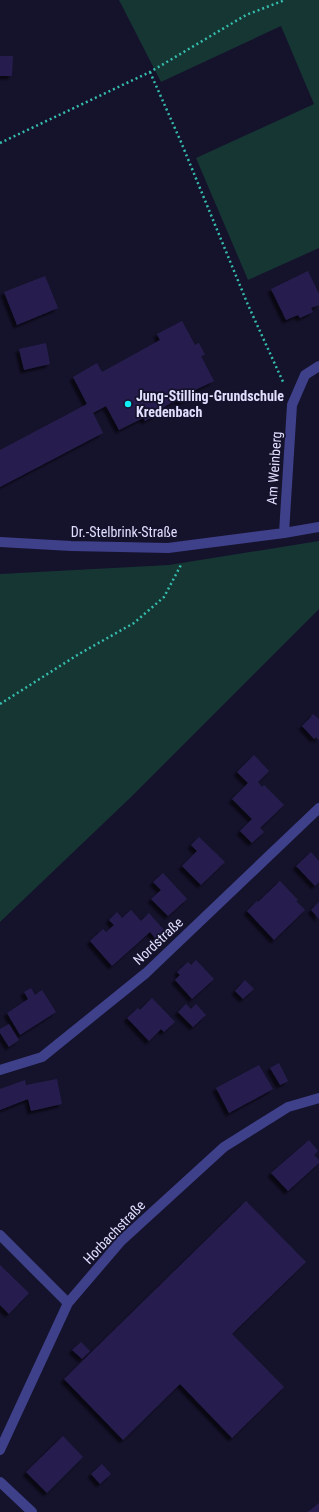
<svg xmlns="http://www.w3.org/2000/svg" width="319" height="1512" font-family="'Roboto Condensed',sans-serif">
<style>
.green{fill:#163633}
.building{fill:#261f4d;filter:url(#shadow)}
.lines{fill:none;stroke-linecap:round;stroke-linejoin:round}
.path{stroke:#35bcac;stroke-width:2.5;stroke-dasharray:2 3;stroke-linecap:butt}
.service{stroke:#3f408a;stroke-width:10}
.minor{stroke:#3f408a;stroke-width:10}
.poi-dot{fill:#10eef8;stroke:#15122c;stroke-width:1.5}
.labels{text-anchor:middle;stroke-width:3.5;stroke-linejoin:round;paint-order:stroke}
.poi-label{font-size:14px;font-weight:bold;fill:#e0dffe;stroke:#15122c;text-anchor:start}
.street-label{font-size:14px;fill:#e0dffe;stroke:#15122c}
</style>
<defs>
<filter id="shadow"><feDropShadow dx="-3.5" dy="3.5" stdDeviation="1" flood-color="#0009"/></filter>
</defs>
<rect width="100%" height="100%" fill="#15122c"/>
<!-- green -->
<path class="green" d="M119 0H319V248L248 280 196 158 314 104 281 26 161 82Z
M319 541V609L130 798 0 922V574L169 565Z"/>
<!-- building -->
<path class="building" d="M0 56H13L12 76H0Z
M308 271 319 294V305L311 308 313 312 300 318 298 315 286 320 271 289Z
M45 276 58 308 17 325 4 292Z
M182 321 195 345 199 343 205 355 201 356 214 381 189 393 191 397 180 403 178 399 155 412 156 415 145 421 143 418 119 430 106 406 93 413 103 433 0 487V450L87 404 73 377 97 363 102 372 160 340 157 334Z
M46 343 50 364 24 370 19 349Z
M313 714 319 719V740L316 737 314 739 302 726 312 716H311Z
M254 755 269 771 258 782 262 787 264 785 284 805 260 828 264 832 252 843 240 831 252 819 232 799 248 783 237 772Z
M199 837 225 862 201 885 182 866 197 851 191 845Z
M311 852 319 861V882L315 886 296 866Z
M163 873 187 899 168 916 151 899 161 890 153 882Z
M280 881 298 900 296 901 305 910 274 940 247 911 257 901 258 902Z
M319 902V919L311 910Z
M131 910 141 921 149 913 164 930 155 938 150 932 112 966 90 941 103 929 106 932 114 925 109 920 117 912 122 918Z
M196 960 214 979 192 999 175 980 180 975 177 972 188 962 191 965Z
M245 980 254 989 243 999 235 991Z
M31 988 35 995 42 990 56 1012 20 1035 7 1013 28 999 24 992Z
M152 998 175 1022 164 1032 161 1029 149 1041 127 1018 138 1008 140 1010Z
M186 1004 191 1009 196 1004 206 1015 193 1027 178 1012Z
M9 1024 19 1040 9 1047 0 1033V1029Z
M279 1063 288 1081 280 1085 270 1068Z
M259 1065 273 1089 229 1113 216 1088Z
M57 1079 62 1104 31 1111 28 1099 0 1110V1089L25 1080 26 1085Z
M309 1140 318 1151 314 1155 319 1160V1163L288 1191 271 1173Z
M246 1201 306 1262 232 1334 284 1387 232 1438 180 1384 123 1440 64 1379Z
M0 1265 29 1293 9 1314 0 1305Z
M81 1342 90 1351 82 1359 72 1350Z
M63 1436 83 1457 47 1493 26 1472Z
M102 1464 111 1474 100 1484 91 1474Z
M319 1503V1512H306L309 1511Z"/>
<g class="lines">
<!-- path -->
<path class="path" d="M150 72 181 142 248 305 284 384
M0 143 150 72 246 15 285 0
M0 704 79 654 134 623 164 597 182 563"/>
<!-- service -->
<path class="service" d="M0 1482 32 1512"/>
<!-- minor -->
<path class="minor" d="M284 533 292 405 305 375 319 366
M0 542 71 546 168 548 284 533 319 527
M0 1070 42 1057 146 973 319 808
M0 1235 68 1303
M0 1450 68 1303 121 1241 224 1147 288 1107 319 1098"/>
</g>
<!-- markers -->
<circle class="poi-dot" cx="128" cy="404" r="4"/>
<g class="labels">
<!-- poi labels -->
<g class="poi-label">
<text x="136" y="401">Jung-Stilling-Grundschule<tspan x="136" dy="16">Kredenbach</tspan></text>
</g>
<!-- street labels -->
<g class="street-label">
<text transform="translate(274 468) rotate(-86)" y="5">Am Weinberg</text>
<text x="124" y="537">Dr.-Stelbrink-Straße</text>
<text transform="translate(158 941) rotate(-43)" y="5">Nordstraße</text>
<text transform="translate(114 1232) rotate(-46)" y="5">Horbachstraße</text>
</g>
</g>
</svg>
